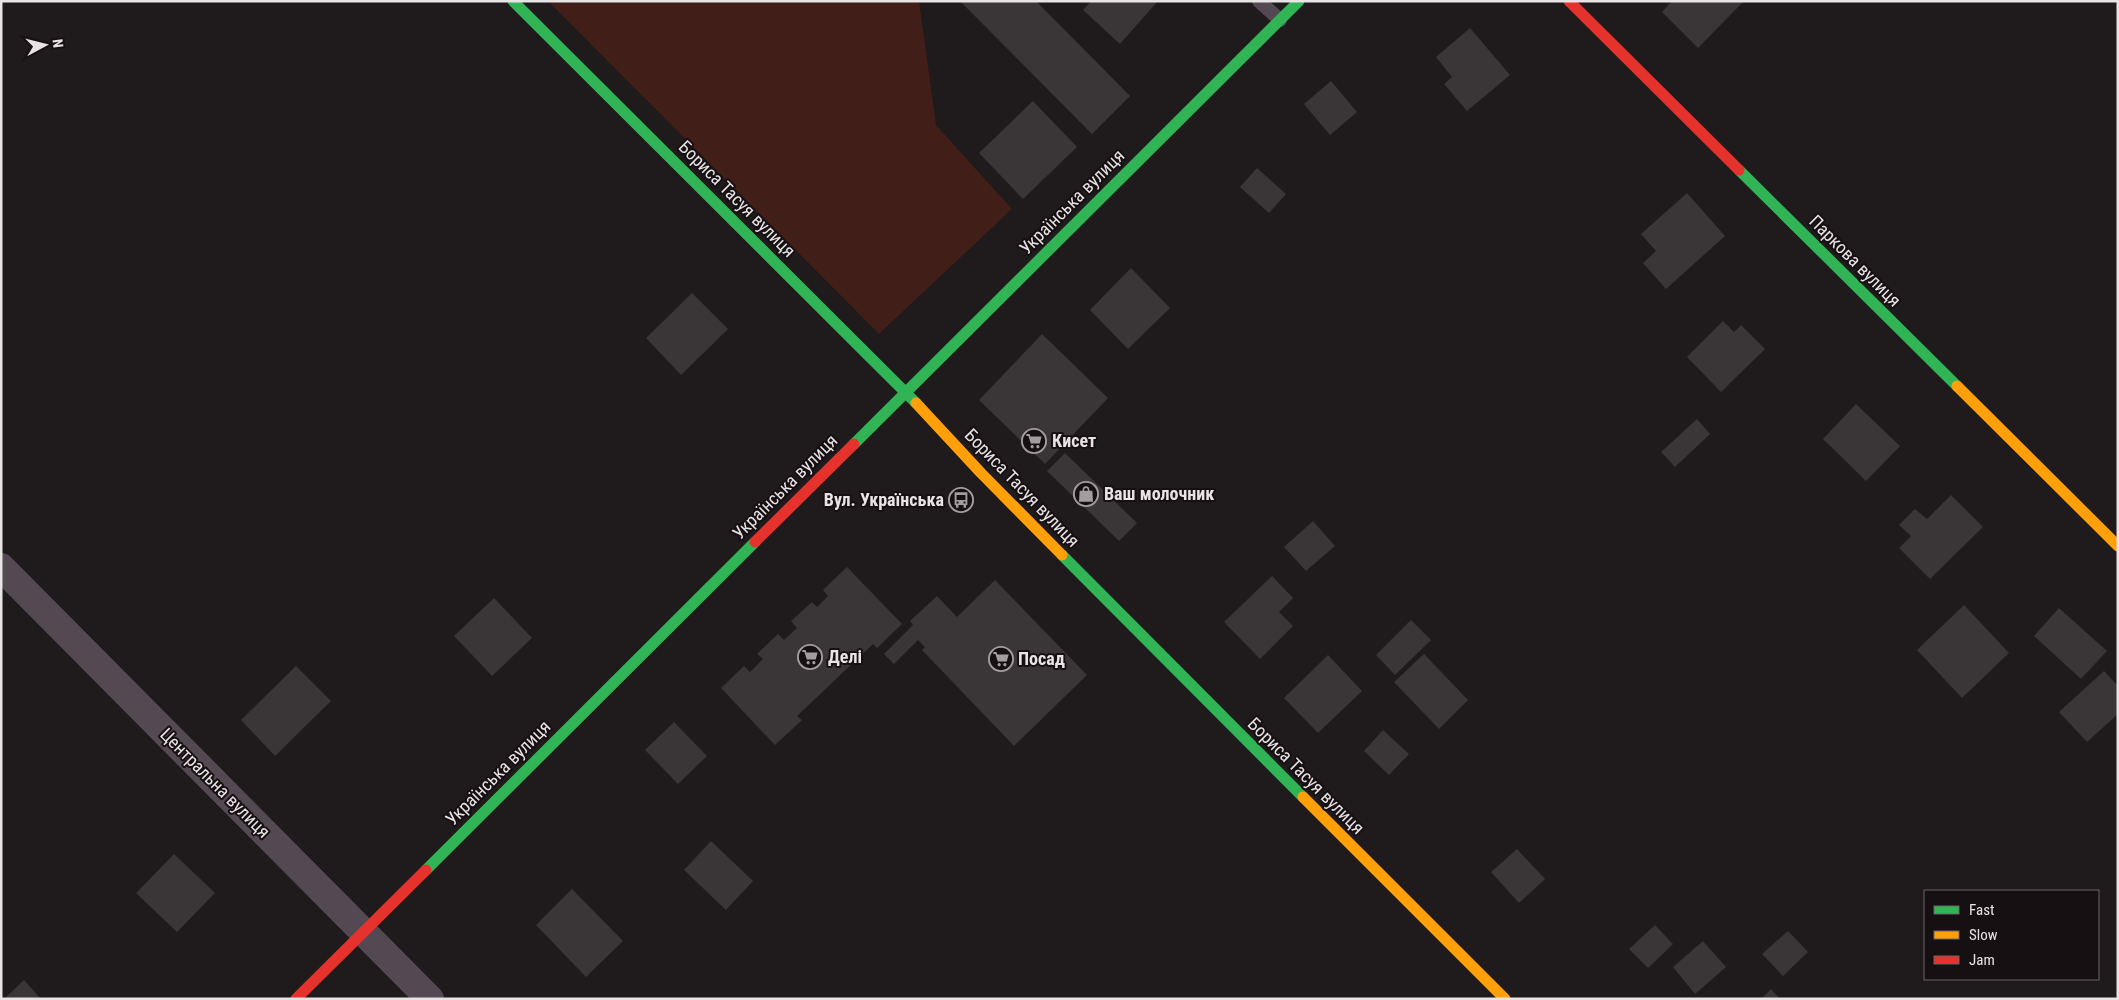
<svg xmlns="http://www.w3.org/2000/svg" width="2119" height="1000" font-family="'Roboto Condensed',sans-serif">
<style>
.green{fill:#411e17}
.building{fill:#3a3637}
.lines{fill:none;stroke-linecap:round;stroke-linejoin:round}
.lane{stroke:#544952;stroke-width:14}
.street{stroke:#544952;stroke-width:28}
.fast{stroke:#30b455;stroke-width:11}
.slow{stroke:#ff9f0a;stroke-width:11}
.jam{stroke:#e5322d;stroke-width:11}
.labels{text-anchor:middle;stroke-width:4;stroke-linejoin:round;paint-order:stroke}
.street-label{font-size:18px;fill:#e8e3e5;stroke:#171013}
.poi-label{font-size:18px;font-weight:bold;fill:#e8e3e5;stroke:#171013;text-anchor:start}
</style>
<rect width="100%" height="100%" fill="#1f1a1c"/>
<!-- green -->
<path class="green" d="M548 1H919L936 125 1012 209 879 334Z"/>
<!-- building -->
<path class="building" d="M960 1H1036L1130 96 1092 134Z
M1091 1H1158L1120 44 1083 10Z
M1672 1H1744L1698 48 1662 12Z
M1470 28 1510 75 1467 111 1444 84 1452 77 1436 57Z
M1331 81 1357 112 1330 135 1304 104Z
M1033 101 1077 147 1023 199 979 153Z
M1257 168 1286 194 1269 213 1240 187Z
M1687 193 1725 236 1666 289 1643 263 1656 251 1641 234Z
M1131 268 1170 308 1128 349 1090 310Z
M692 293 728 329 681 375 646 338Z
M1723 321 1734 332 1741 325 1765 349 1721 392 1687 357Z
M1042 334 1108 398 1045 464 979 400Z
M1856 404 1900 446 1866 481 1823 439Z
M1697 419 1710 434 1675 467 1661 452Z
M1065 453 1137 523 1119 541 1047 471Z
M1951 495 1983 527 1930 579 1899 548 1911 536 1899 525 1915 509 1927 519Z
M1313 521 1335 546 1306 571 1284 547Z
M847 567 902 624 877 648 873 644 797 716 802 720 775 745 721 688 744 666 750 672 763 659 757 654 778 634 784 640 797 628 791 621 812 602 817 607 828 596 823 590Z
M1272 576 1293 598 1279 612 1293 626 1260 659 1224 622Z
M995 580 1087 675 1014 746 922 650 925 647 918 640 894 664 884 654 913 625 910 621 937 596 957 617Z
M494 598 532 638 492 676 454 636Z
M1964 605 2009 653 1962 698 1917 650Z
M2059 608 2107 651 2081 679 2034 636Z
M1411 620 1431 640 1395 675 1376 655Z
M1424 654 1468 700 1439 729 1394 682Z
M1328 655 1362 691 1318 733 1284 698Z
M296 666 331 701 275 756 241 720Z
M2104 671 2118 686V714L2087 742 2059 712Z
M674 722 707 756 678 784 645 750Z
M1383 730 1409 754 1389 775 1364 751Z
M711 841 753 881 726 910 684 870Z
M1517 849 1545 879 1519 903 1491 872Z
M174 854 215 893 177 932 136 893Z
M572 889 623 941 586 977 536 925Z
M1655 925 1673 944 1648 968 1629 949Z
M1788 931 1808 952 1783 976 1762 954Z
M1703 941 1726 967 1695 994 1673 967Z
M24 980 41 999H4Z
M1771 989 1780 999H1761Z"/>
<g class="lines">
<!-- lane -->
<path class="lane" d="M1259 1 1280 20"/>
<!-- street -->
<path class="street" d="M1 567 430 999"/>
<!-- fast -->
<path class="fast" d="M513 1 916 403
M1739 170 1957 386
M854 444 1299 1
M1062 555 1303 797
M426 870 755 542"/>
<!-- slow -->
<path class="slow" d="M1957 386 2118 546
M916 403 981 473 1062 555
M1303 797 1505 999"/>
<!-- jam -->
<path class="jam" d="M1569 1 1739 170
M755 542 854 444
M296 999 426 870"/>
</g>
<!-- icons -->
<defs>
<symbol id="supermarket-ring" viewBox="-11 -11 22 22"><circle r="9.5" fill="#171013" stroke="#a29d9f" stroke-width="1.5"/><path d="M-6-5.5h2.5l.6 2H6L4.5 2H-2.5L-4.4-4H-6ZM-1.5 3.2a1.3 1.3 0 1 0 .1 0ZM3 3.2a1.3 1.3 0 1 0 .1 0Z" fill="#a29d9f"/></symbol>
<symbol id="shop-ring" viewBox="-11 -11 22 22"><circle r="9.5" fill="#171013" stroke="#a29d9f" stroke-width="1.5"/><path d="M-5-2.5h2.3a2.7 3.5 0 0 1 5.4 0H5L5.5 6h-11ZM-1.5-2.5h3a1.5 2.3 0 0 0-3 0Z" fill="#a29d9f"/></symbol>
<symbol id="bus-ring" viewBox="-11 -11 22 22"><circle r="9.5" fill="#171013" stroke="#a29d9f" stroke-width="1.5"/><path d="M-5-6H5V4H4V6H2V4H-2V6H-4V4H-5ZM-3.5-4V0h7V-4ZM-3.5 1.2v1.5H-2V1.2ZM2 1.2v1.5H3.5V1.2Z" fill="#a29d9f"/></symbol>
</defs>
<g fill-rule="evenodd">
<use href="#supermarket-ring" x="1020" y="427" width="28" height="28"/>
<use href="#shop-ring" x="1072" y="480" width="28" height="28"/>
<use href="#bus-ring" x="947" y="486" width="28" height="28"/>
<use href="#supermarket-ring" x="796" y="643" width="28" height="28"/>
<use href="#supermarket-ring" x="987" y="645" width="28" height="28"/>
</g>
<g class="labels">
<!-- street labels -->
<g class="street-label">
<text transform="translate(737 199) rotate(45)" y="6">Бориса Тасуя вулиця</text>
<text transform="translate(1072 202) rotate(-45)" y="6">Українська вулиця</text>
<text transform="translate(1855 261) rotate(45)" y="6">Паркова вулиця</text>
<text transform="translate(785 487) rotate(-45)" y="6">Українська вулиця</text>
<text transform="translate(1022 488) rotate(46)" y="6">Бориса Тасуя вулиця</text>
<text transform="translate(498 773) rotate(-45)" y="6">Українська вулиця</text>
<text transform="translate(1306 776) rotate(45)" y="6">Бориса Тасуя вулиця</text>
<text transform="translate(215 783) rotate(45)" y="6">Центральна вулиця</text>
</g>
<!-- poi labels -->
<g class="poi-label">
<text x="1052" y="447">Кисет</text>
<text x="1104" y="500">Ваш молочник</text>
<text x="944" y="506" text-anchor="end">Вул. Українська</text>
<text x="828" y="663">Делі</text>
<text x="1018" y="665">Посад</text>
</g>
</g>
<!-- border -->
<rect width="2119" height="1000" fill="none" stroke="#e8e3e5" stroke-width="5"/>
<!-- legend -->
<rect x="1924" y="890" width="175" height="90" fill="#171013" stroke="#6b6467"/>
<rect x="1934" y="906" width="25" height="8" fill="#30b455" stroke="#6b6467"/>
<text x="1969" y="915" font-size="15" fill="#e8e3e5">Fast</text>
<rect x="1934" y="931" width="25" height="8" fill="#ff9f0a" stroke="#6b6467"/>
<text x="1969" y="940" font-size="15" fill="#e8e3e5">Slow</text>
<rect x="1934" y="956" width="25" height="8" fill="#e5322d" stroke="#6b6467"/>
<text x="1969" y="965" font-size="15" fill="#e8e3e5">Jam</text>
<!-- north arrow -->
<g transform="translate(45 45) rotate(83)" stroke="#171013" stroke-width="4" paint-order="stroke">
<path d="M0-4L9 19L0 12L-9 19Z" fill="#e8e3e5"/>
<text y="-8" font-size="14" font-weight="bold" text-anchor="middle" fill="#e8e3e5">N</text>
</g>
</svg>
